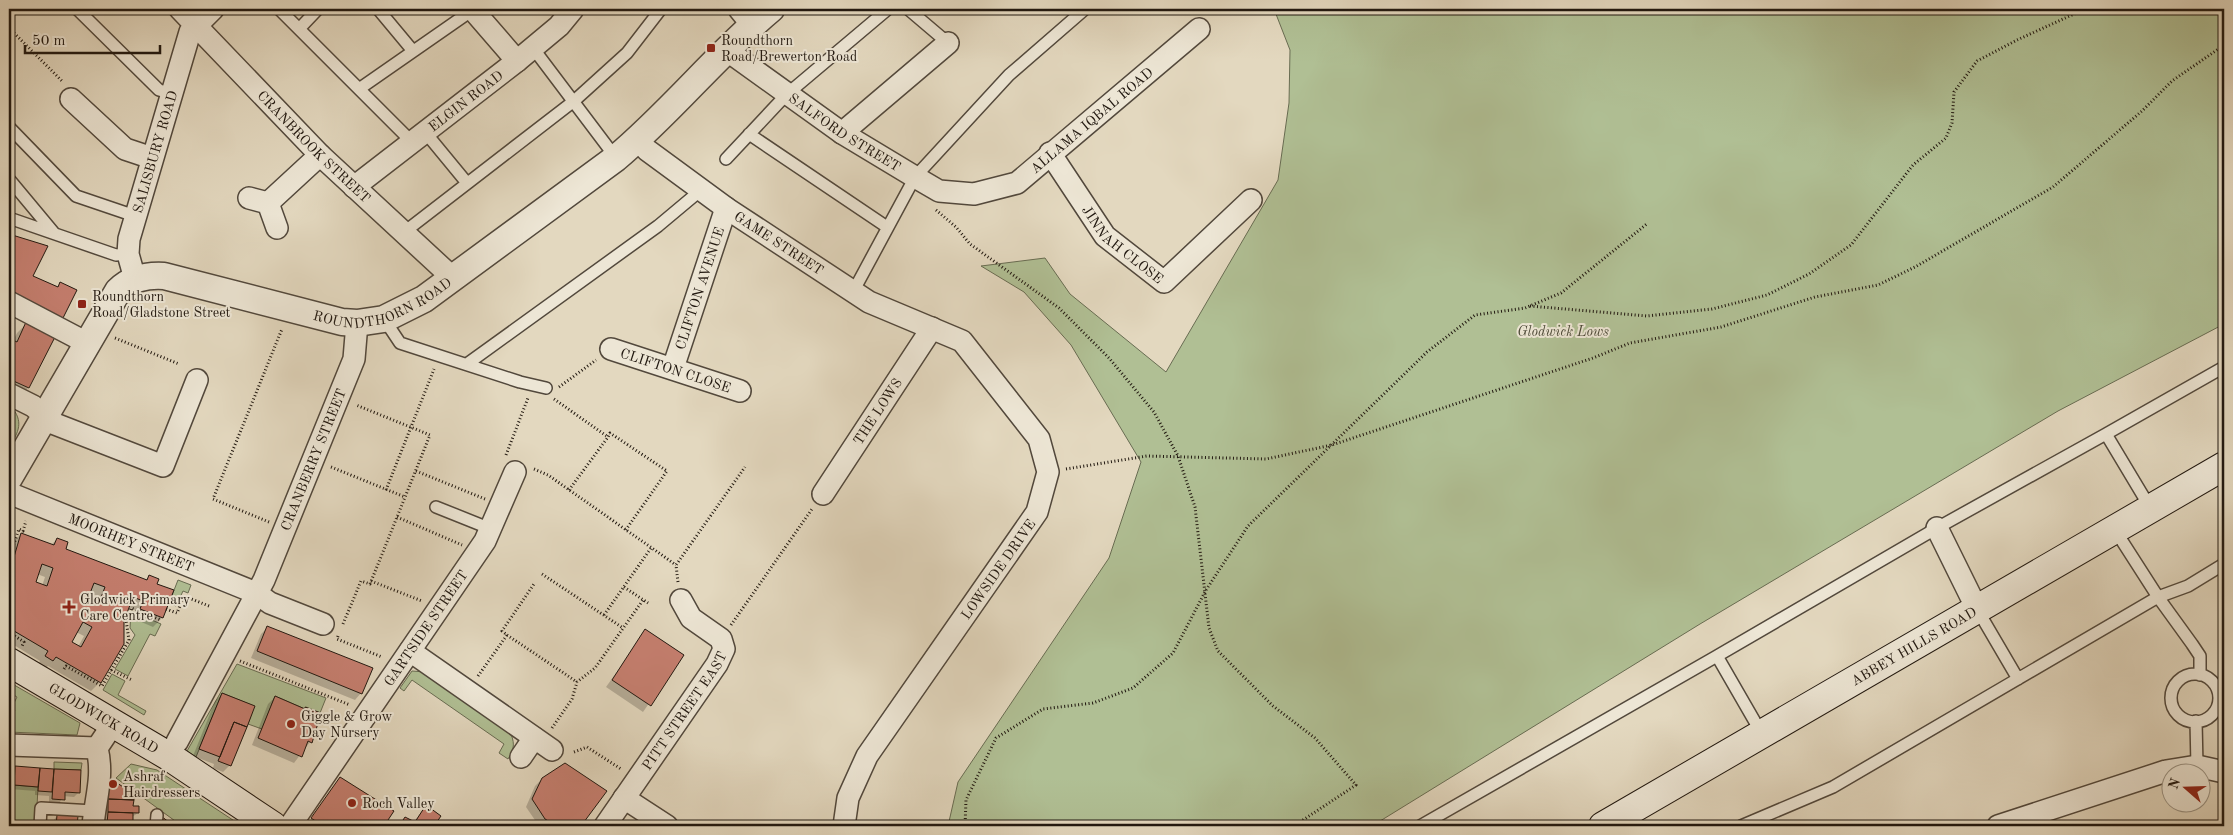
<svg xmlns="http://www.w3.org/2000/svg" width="2233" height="835" font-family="'Old Standard TT',serif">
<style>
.green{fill:#b0bf94;stroke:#686c52}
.shadow{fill:#0003;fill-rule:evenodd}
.building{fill:#c67f70;stroke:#211810;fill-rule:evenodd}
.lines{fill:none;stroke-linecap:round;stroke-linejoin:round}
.service-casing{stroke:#52483c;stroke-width:14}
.minor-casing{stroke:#52483c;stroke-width:24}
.tertiary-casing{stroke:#52483c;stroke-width:29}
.secondary-casing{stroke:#211810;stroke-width:30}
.path{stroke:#211810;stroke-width:3;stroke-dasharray:1 2.5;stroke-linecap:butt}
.service{stroke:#ede6d5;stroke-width:11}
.minor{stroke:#ede6d5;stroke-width:21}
.tertiary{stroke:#ede6d5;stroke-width:26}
.secondary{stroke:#ede6d5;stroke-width:28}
.poi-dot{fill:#8f2418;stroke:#ede6d5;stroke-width:2}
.labels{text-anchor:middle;stroke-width:4;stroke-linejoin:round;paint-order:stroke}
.poi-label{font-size:14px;fill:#211810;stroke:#ede6d5;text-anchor:start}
.street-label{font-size:14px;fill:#211810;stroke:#ede6d5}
.park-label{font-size:14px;font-style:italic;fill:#4c4a38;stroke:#ede6d5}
</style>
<rect width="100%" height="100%" fill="#e3d8bf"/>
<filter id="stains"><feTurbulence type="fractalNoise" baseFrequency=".004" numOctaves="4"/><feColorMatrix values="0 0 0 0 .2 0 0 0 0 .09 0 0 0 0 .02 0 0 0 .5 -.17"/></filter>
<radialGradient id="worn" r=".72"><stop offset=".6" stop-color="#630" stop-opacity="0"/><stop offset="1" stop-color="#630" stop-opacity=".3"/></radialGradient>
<!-- green -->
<path class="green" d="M1274 9H2224V324L2058 411 1700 624 1372 826H948L958 782 1109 558 1141 462 1071 345 1024 292 981 266 1045 258 1070 294 1166 372 1278 180 1289 103 1290 50Z
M11 406C24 422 19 431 9 448V411Z
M178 580 191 585 188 593 183 591 176 606 169 603Z
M131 611 161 624 155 636 150 634 128 676 115 669 135 635 130 628Z
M237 664 326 698 320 713 306 707 305 709 275 696 262 729 248 724 254 706 222 693 196 757 187 751Z
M412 671 425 672 509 730C515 742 515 748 508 759L499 753 504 744 412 680 404 691 400 688Z
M112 674 125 681 118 695 146 711 144 715 103 690Z
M9 682 80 723 77 735 9 732V719L15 710 12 707 17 697 9 692Z
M54 762 82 763 81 770 54 769Z
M131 764 157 770 242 826H182L116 778Z
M9 771H15L14 785 38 787 36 826H13V820H9Z"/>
<!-- shadow -->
<path class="shadow" d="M9 235 46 247 32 276 56 288 61 283 75 290 9 306Z
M26 324 53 337 28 388 19 397 9 392V339L13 341 17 333Z
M21 534 51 545 57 539 64 550 145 581 149 577 156 585 172 591 162 618 153 627 132 618 135 610 128 607 100 682 91 691 48 666 43 670 37 666 40 661 9 642V556L12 543ZM37 574 45 577 42 586 34 583ZM89 593 97 596 94 605 85 602ZM76 632 84 636 78 647 70 643Z
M268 627 361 693 355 700 251 658 261 634Z
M646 631 682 656 643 712 606 687Z
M222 694 230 765 223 772 213 768 214 764 193 756 215 701Z
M275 697 310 742 294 763 252 745 268 704Z
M15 767 80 771 79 792 74 797 63 796 59 804 49 803V796L35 795V791L10 789 11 772Z
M340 779 392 812 383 826H306Z
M542 779 605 791 580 826H539L526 807 535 786Z
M110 784 138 813 132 817 131 826H103L105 805Z
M426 806 440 816 432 826H398L405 819 413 823Z
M57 816 77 817 76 826H52L53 821Z
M9 821H12V826H9Z"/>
<!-- building -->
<path class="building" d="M9 234 48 246 33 276 58 287 60 282 77 290 62 320 9 293Z
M26 322 55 337 29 388 9 379V338L17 342Z
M21 533 54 545 57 538 68 542 66 549 147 580 149 575 159 579 157 584 174 590 163 618 140 609 143 601 133 597 124 621V644L101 683 56 657 53 661 45 656 48 651 9 628V589L14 575 9 574ZM42 564 53 568 47 586 36 582ZM94 583 105 587 98 605 87 601ZM83 622 92 627 81 647 72 642Z
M267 626 373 668 362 694 257 651Z
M645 629 684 655 651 706 612 680Z
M222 693 255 706 247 727 234 722 220 757 199 749Z
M275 696 305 709V707L321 713 312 743 308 741 302 757 258 738Z
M234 722 247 727 231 766 218 761Z
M565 763 607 791 581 826H557L545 819 532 799 542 778Z
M15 766 40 768 38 787 14 785Z
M40 768 54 769 52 792 38 791Z
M54 769 81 770 80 793 65 792V800L52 799Z
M340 777 394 811 384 826H323L311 818Z
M114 781 134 794V800L108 799 109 783Z
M108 799 134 800 133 806H139V813L108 812Z
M426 805 441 816 434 826H399L405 817 415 822Z
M108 812 133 813V826L107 824Z
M57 815 78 816 77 826H56Z
M161 816 174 826H160Z"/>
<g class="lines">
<defs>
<path id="service" d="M77 9 159 90 170 93
M279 9 412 142
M378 9 413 51
M908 9 948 43
M299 29 318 9
M533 48 616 158
M359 89 474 9
M9 127 76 196 135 216
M425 132 467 183
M749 134 887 227
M726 159 786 95 888 9
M9 179 54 233
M9 218 116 255 128 254
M403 233 574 101 627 53 661 9
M853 292 915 177 1009 75 1085 9
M384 319 400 343 520 382 546 388
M467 364 658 226 701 190
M2106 434 2224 367
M436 507 491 529
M2115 530 2158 597 2192 644 2200 656V675
M1977 609 2018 679
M1717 656 1937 528 2106 434 2151 509
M2171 698a24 24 0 1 1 48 0a24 24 0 1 1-48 0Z
M2196 721 2197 766
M40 826 41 808 94 811
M156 826 157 815
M1420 826 1717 656 1762 734
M1741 826 1833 787 2158 597 2188 586 2224 564"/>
<g id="minor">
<path id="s1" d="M180 9 320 155 454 279"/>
<path d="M472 9 517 61"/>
<path d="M739 9 752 25"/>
<path id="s2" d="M725 49 842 133 915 177 939 191 974 194 1017 183 1199 29"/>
<path d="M71 99 125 149 152 158"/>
<path d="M842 133 948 43"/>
<path id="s3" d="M638 140 647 150 726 208 869 302 962 341 1039 439 1048 472 1037 512 867 756 848 798 844 826"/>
<path id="s4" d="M1050 153 1105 236 1164 282 1251 200"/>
<path id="s5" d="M354 187 517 61 559 26 573 9"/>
<path d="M249 198 268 203 277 228"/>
<path d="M268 203 320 155"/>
<path id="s6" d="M135 279 128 254 129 239 190 32 213 9"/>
<path d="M9 302 87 343"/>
<path id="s7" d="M611 349 740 391"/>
<path id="s8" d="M673 368 726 208"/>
<path d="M9 394 33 406 55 424 163 466 197 380"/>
<path id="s9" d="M9 493 256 593 270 603 323 624"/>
<path id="s10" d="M823 494 932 328"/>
<path d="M1937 528 1977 609"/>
<path d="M410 651 552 750"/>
<path id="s11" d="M177 742 264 580 354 359 357 323"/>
<path d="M9 745 97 748"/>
<path d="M521 757 534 738"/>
<path d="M624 798 667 826"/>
<path d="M93 826C95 799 104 777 97 748L113 724"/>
<path id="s12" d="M290 826 485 541 515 472"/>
<path id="s13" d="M605 826 717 664 724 649 721 639 691 618 681 600"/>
<path d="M1998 826 2166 771 2197 766 2224 772"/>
</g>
<g id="tertiary">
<path id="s14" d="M9 478 118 291C131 278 146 275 164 276L342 322 357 323 384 319 424 299 616 158C671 112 716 55 771 9"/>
</g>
<g id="secondary">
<path id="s15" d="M9 662 170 757 273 826"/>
<path id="s16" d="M1603 826 2224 466"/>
</g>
</defs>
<!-- service casing -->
<use href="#service" class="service-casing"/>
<!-- minor casing -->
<use href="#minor" class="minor-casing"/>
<!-- tertiary casing -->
<use href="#tertiary" class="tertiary-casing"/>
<!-- secondary casing -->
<use href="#secondary" class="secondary-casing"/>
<!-- path -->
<path class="path" d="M9 28 63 82
M936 210 956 227 970 244 1059 308 1109 358 1154 412 1178 456 1195 507 1209 628 1218 651 1273 706 1315 738 1356 785 1300 822 1286 826
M1530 306 1647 316 1712 309 1767 295 1809 274 1851 245 1913 165 1946 138 1952 123 1954 92 1977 61 2017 40 2085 9
M115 338 179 364
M559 387 596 360
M554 399 608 437 610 433 667 471 625 531
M506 455 528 398
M331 467 405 497
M534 469 548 475 676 565
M1066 469 1147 456 1266 459 1332 445 1593 358 1630 343 1721 327 1815 297 1878 285 1915 267 2053 187 2142 111 2172 81 2224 45
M416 471 485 499
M386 490 434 369
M569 490 608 437
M397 517 462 545
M269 522 213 499 282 329
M9 558 19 529 23 531 26 521
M542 574 623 628
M371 581 422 601
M678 582 676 565 745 467
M624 587 648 603
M166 609 177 613 184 596 209 606
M604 615 651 548
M343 624 361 581 370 584 430 435 356 405
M731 625 812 509
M9 632 24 642 22 646
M507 635 577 682
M338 636 337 639 382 657
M240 661 350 705
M64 669 66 666 102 686 129 640 126 620 131 608 161 620
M111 670 132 680
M478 676 507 635 502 631 534 584
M552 728 572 699 577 682 595 668 643 600
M574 752 587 747 621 769
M522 823 523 826
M965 826 966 800 996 738 1043 709 1093 703 1133 688 1173 653 1206 590 1248 526 1427 352 1475 315 1525 308 1561 293 1648 223"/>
<!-- service -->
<use href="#service" class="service"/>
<!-- minor -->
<use href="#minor" class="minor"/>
<!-- tertiary -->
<use href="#tertiary" class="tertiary"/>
<!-- secondary -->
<use href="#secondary" class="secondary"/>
</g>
<!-- markers -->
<g class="poi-dot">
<rect x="706" y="43" width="10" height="10" rx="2.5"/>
<rect x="77" y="299" width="10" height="10" rx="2.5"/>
<path d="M66.5 599.5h5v5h5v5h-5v5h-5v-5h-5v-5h5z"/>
<circle cx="291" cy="724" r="5"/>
<circle cx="113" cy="784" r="5"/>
<circle cx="352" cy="803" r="5"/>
</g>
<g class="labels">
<!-- poi labels -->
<g class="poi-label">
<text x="721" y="45">Roundthorn<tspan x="721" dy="16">Road/Brewerton Road</tspan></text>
<text x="92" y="301">Roundthorn<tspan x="92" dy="16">Road/Gladstone Street</tspan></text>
<text x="80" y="604">Glodwick Primary<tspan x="80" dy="16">Care Centre</tspan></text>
<text x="301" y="721">Giggle &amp; Grow<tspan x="301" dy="16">Day Nursery</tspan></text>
<text x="123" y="781">Ashraf<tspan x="123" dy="16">Hairdressers</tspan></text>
<text x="362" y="808">Roch Valley</text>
</g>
<!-- street labels -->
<g class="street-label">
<text dy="5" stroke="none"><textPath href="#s5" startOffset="141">ELGIN ROAD</textPath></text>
<text dy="5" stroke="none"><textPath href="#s2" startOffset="434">ALLAMA IQBAL ROAD</textPath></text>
<text dy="5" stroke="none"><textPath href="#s2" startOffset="146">SALFORD STREET</textPath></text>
<text dy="5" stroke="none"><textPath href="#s1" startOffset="192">CRANBROOK STREET</textPath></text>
<text dy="5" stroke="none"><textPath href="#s6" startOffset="132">SALISBURY ROAD</textPath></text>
<text dy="5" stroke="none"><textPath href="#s4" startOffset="118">JINNAH CLOSE</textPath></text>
<text dy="5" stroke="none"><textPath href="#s3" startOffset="175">GAME STREET</textPath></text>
<text dy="5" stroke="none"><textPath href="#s8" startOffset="84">CLIFTON AVENUE</textPath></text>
<text dy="5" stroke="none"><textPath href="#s14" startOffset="495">ROUNDTHORN ROAD</textPath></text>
<text dy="5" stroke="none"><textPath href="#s7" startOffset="68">CLIFTON CLOSE</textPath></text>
<text dy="5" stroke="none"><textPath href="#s10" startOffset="99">THE LOWS</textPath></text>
<text dy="5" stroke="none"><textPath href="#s11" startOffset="314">CRANBERRY STREET</textPath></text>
<text dy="5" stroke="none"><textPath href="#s9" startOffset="132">MOORHEY STREET</textPath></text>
<text transform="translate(998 569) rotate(-55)" y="5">LOWSIDE DRIVE</text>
<text dy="5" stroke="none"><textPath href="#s12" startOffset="240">GARTSIDE STREET</textPath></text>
<text dy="5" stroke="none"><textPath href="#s16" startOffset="359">ABBEY HILLS ROAD</textPath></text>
<text dy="5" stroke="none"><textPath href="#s13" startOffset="140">PITT STREET EAST</textPath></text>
<text dy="5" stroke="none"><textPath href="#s15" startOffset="110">GLODWICK ROAD</textPath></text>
</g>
<!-- park labels -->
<g class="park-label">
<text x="1563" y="336">Glodwick Lows</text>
</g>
</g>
<!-- margin -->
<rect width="2233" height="835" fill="none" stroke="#e3d8bf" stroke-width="30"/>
<rect x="10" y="10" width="2213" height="815" fill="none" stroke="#211810" stroke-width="2.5"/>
<rect x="15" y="15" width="2203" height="805" fill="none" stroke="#211810"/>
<!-- north arrow -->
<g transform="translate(2186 788) rotate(290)"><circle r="24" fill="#ede6d5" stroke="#9b9486"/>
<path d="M0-4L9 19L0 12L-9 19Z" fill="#8f2418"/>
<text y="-8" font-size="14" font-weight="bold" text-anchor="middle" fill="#211810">N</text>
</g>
<!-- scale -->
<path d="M25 45v8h135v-8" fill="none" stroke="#211810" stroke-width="2.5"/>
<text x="32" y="45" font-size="15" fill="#211810" stroke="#ede6d5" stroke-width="4" paint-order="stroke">50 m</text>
<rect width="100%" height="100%" filter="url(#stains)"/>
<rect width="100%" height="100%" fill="url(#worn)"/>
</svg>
